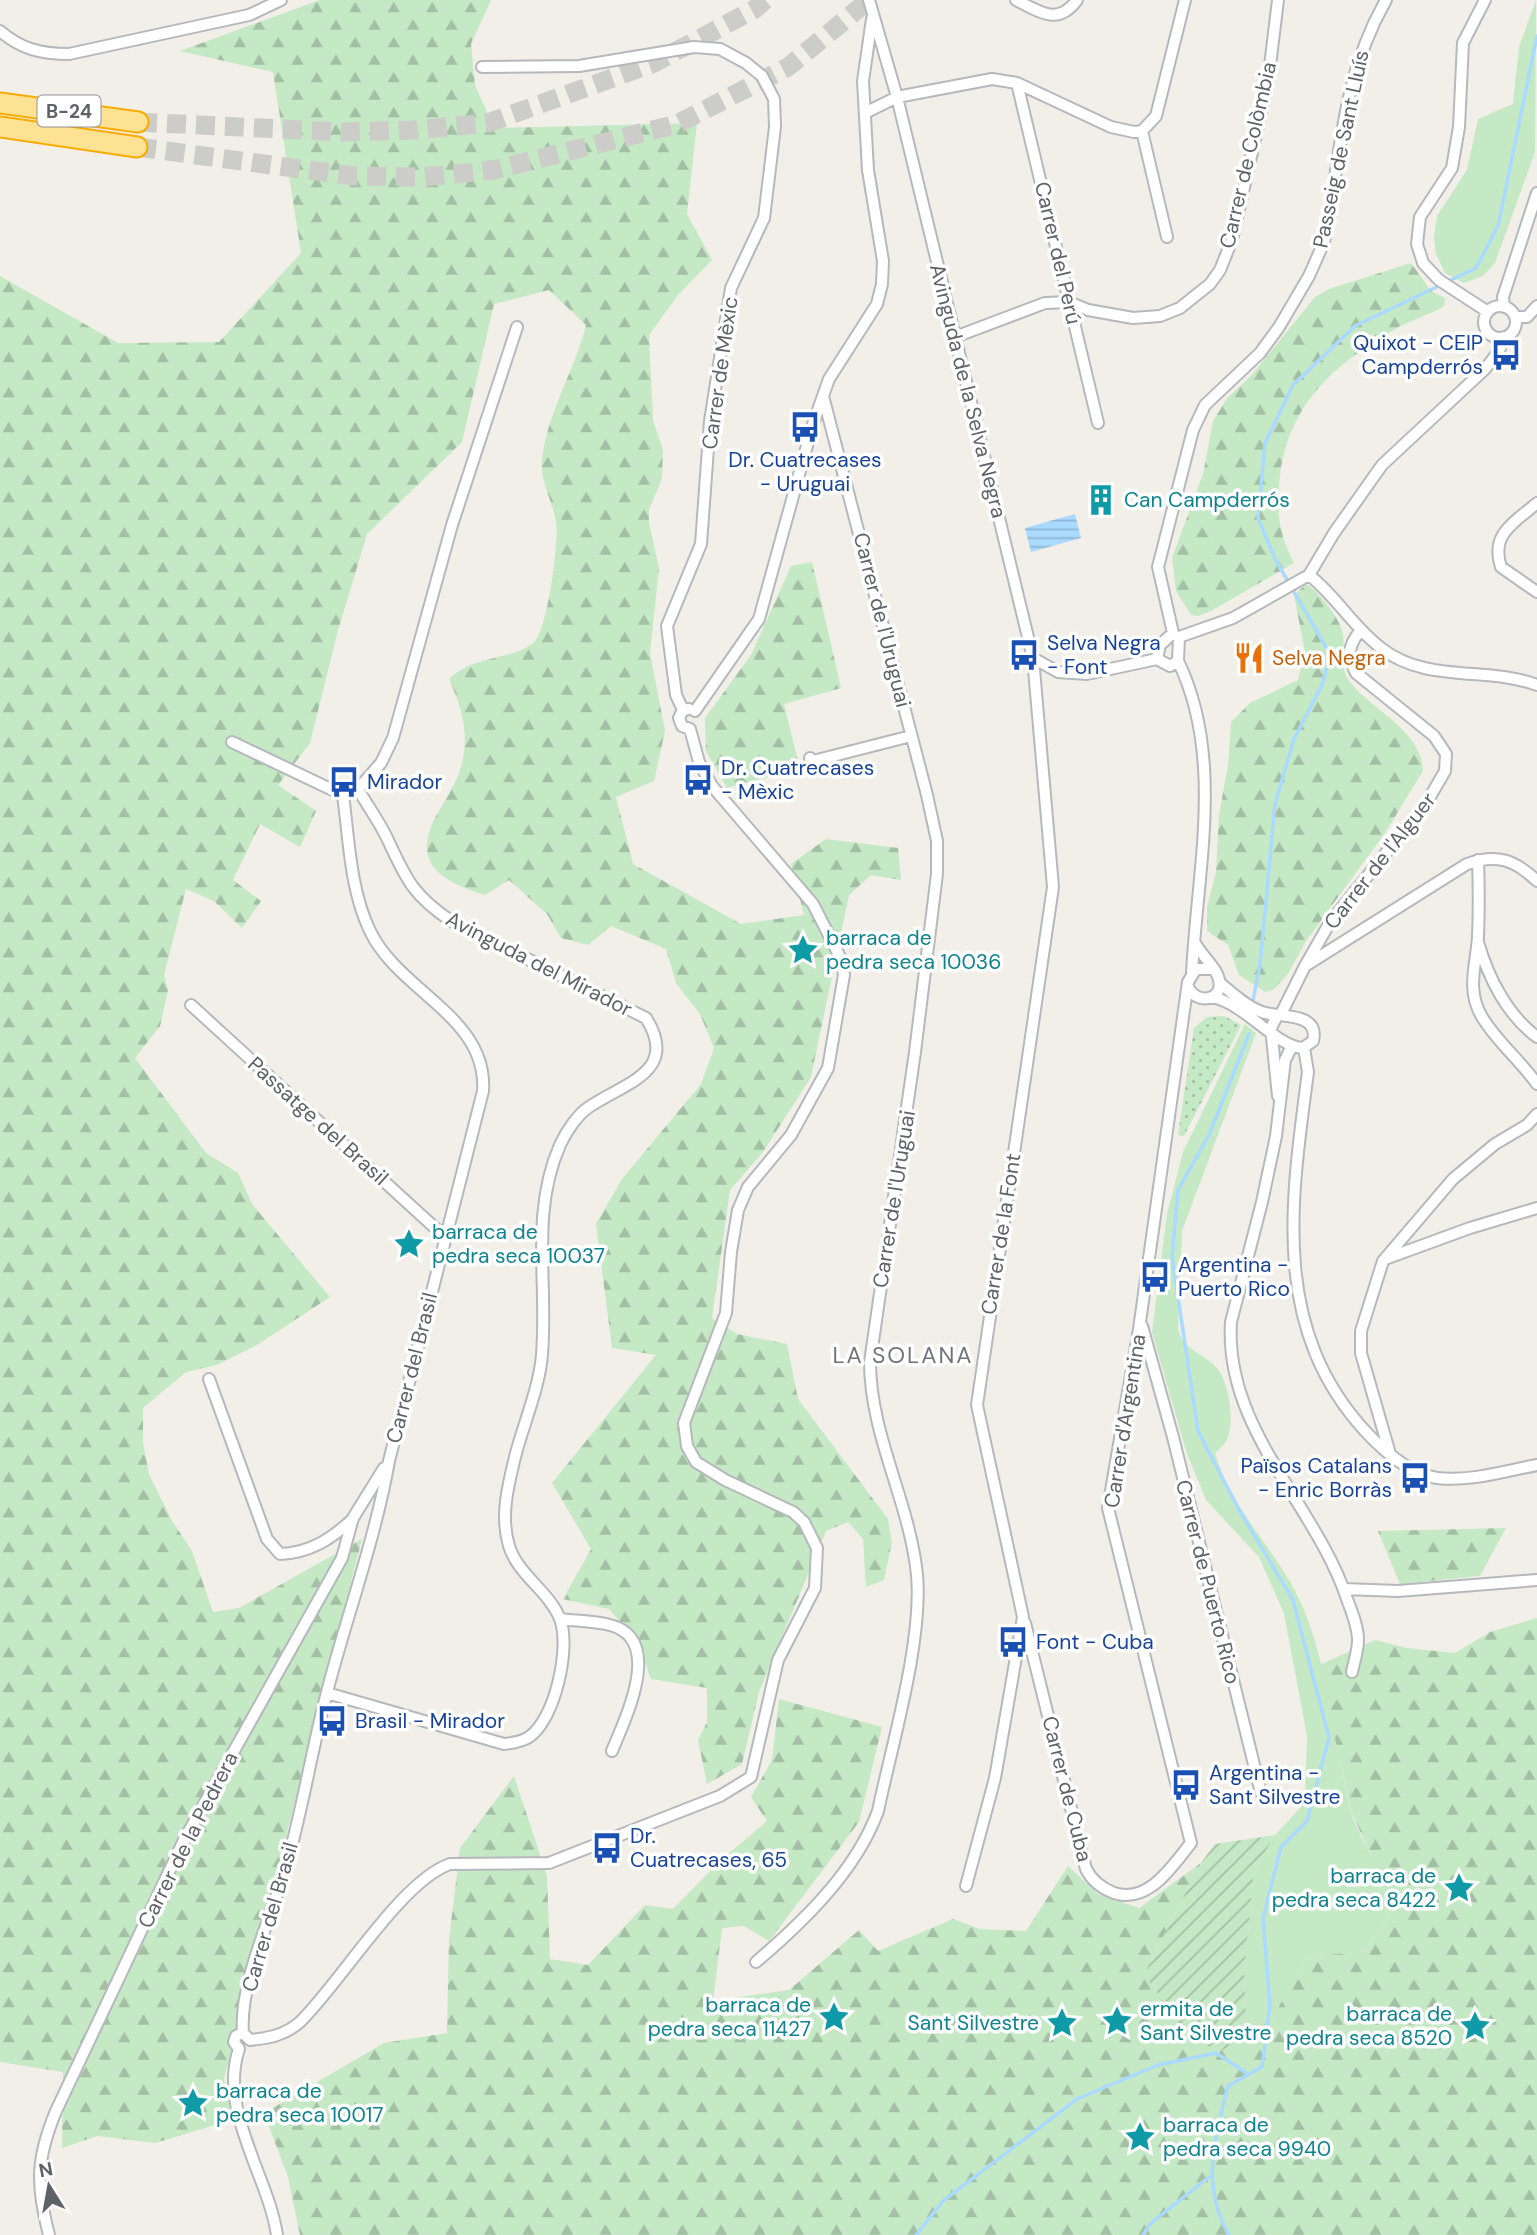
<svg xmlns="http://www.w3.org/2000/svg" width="1537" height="2235" font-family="'DM Sans',sans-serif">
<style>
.grass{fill:#c5e8c5}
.forest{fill:url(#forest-firs)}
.park{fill:url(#park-dots)}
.garden{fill:url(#garden-furrows)}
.water{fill:url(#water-rules)}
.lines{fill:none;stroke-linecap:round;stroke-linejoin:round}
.stream{stroke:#aadaff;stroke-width:3.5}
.motorway-tunnel{stroke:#ccccc8;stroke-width:19;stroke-dasharray:19 10;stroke-linecap:butt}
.minor-casing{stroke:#b5b8bc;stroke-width:14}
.motorway-casing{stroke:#f9ab00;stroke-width:23}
.minor{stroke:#fff;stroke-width:10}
.motorway{stroke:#fde293;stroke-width:19}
.labels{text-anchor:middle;stroke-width:7;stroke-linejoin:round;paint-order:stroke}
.shield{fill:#fff;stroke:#8f9295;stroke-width:2}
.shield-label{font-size:19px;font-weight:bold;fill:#5f6368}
.street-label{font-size:21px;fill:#5f6368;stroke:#fff}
.transit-label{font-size:21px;fill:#164399;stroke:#fff;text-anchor:start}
.culture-label{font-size:21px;fill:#0d838f;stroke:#fff;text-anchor:start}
.food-label{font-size:21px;fill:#c56008;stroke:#fff;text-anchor:start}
.neighbourhood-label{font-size:23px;letter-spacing:2px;fill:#70757a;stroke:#fff}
</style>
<defs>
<pattern id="forest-firs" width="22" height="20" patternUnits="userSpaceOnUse" patternTransform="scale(1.75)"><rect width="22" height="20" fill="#c5e8c5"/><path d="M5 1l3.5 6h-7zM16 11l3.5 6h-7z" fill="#a3c0a4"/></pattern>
<pattern id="park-dots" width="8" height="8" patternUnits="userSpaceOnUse" patternTransform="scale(1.75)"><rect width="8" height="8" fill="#c5e8c5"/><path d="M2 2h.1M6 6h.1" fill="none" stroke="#a3c0a4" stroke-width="1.8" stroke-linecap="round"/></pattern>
<pattern id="garden-furrows" width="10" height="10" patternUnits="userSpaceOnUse" patternTransform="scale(1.75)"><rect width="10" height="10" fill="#c5e8c5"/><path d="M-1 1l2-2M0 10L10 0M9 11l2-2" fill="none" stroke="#a3c0a4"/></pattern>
<pattern id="water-rules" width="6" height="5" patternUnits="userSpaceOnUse" patternTransform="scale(1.75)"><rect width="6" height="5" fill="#aadaff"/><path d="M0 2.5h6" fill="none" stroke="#8eb4d2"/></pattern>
</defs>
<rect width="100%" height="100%" fill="#f1efe8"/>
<!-- grass -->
<path class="grass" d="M1536 0 1535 152 1495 263 1483 276 1464 283 1445 273 1436 254 1434 237 1437 216 1467 170 1478 119 1513 104 1519 47Z
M1245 1024 1256 1033 1182 1231 1178 1329C1184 1351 1203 1353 1216 1367 1229 1380 1236 1425 1226 1441 1224 1445 1218 1450 1215 1453 1232 1514 1284 1556 1306 1615 1329 1675 1335 1745 1350 1808 1356 1831 1371 1853 1380 1876 1385 1889 1385 1905 1388 1918L1365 1951 1307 1957 1274 2016 1247 2038 1244 1974 1254 1871 1275 1835 1301 1807 1305 1799 1307 1736 1284 1613 1259 1557 1206 1500 1186 1451 1152 1332 1167 1214 1183 1152Z"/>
<!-- forest -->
<path class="forest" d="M320 0H491L471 44 475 85 494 128 697 123 687 214 712 260 678 295 649 335 653 420 663 450 662 479 649 509V523L659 568 650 653 665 731 654 781 616 797 633 864 741 924 804 915 791 864 826 839 898 848 901 880 871 875 849 895 811 1077 763 1152 730 1190 712 1318 737 1334 787 1344 798 1399 888 1519 892 1542 884 1580 866 1587 863 1539 848 1522 826 1531 759 1692 742 1764 707 1784 698 1740 707 1722V1688L651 1679 639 1644 609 1609 563 1599 591 1549 552 1483 656 1355 612 1348 596 1224 622 1179 701 1084 714 1048 700 1014 676 983 666 949 611 926 588 945 561 938 547 914 509 880 485 895C444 882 410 865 436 816 444 802 453 789 459 773 471 739 463 710 449 679 474 654 518 660 535 641 548 627 559 542 556 522 553 501 540 482 542 460 547 412 575 371 586 325L549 290 494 304 462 442 367 534 337 634 310 743 278 785 316 811 300 847 260 824 233 880 261 901 242 928 214 901 186 889 164 975 168 990 160 1026 135 1058 206 1153 238 1173 252 1204 330 1297 257 1345 217 1365 186 1372 143 1408V1443L149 1474 171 1519 192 1551 213 1612 239 1608 362 1539 224 2079 232 2120 155 2143 97 2136 62 2148 63 2072 0 2062V276L118 343 219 342 301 253 273 72 180 51Z
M1411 263 1431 291 1445 298 1444 306C1428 316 1410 320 1395 329 1334 365 1290 402 1280 475 1276 509 1278 533 1294 563L1211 611 1198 616 1191 615 1176 591 1172 558 1203 474 1213 421 1228 397 1251 376 1315 297 1329 289Z
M812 562 841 688 784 704 800 769 727 788 706 751 705 718 751 655 791 566Z
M1306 584C1319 592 1341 619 1343 635 1345 650 1339 668 1350 682 1371 710 1422 730 1423 771L1385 833 1306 941 1288 974 1273 990 1265 992 1239 975 1228 945 1207 931V907L1216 872 1219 815 1228 765 1231 722 1250 703 1298 680 1305 652 1294 595Z
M1506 1528 1480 1576 1400 1584 1378 1531Z
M1537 1618V2235H300L288 2177 264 2113 384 2043 447 2033 449 1939 460 1848 514 1776 547 1876 550 1959 588 1965 645 1905 673 1909 720 1861 767 1821 751 1797 772 1760 779 1699 882 1727 859 1822 769 1941 744 1926 722 1928 713 2001 789 1990 859 1930 878 1951 953 1919 980 1929 1026 1931 1068 1866 1098 1894 1139 1908 1201 1863 1144 1974 1247 2038 1273 2017 1307 1957 1365 1951 1388 1918 1381 1879 1351 1811 1319 1665 1375 1640 1407 1648 1455 1653 1490 1632Z"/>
<!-- park -->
<path class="park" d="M1224 1016 1241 1025 1184 1136 1178 1135 1194 1028 1207 1017Z"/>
<!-- garden -->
<path class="garden" d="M1275 1835 1254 1871 1244 1974 1247 2038 1216 2053 1173 2015 1144 1974 1201 1863 1215 1844Z"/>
<!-- water -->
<path class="water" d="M1075 514 1081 538 1031 552 1025 528Z"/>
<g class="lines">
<!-- stream -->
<path class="stream" d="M1253 1000 1260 965 1275 804 1294 739 1323 683 1330 654 1275 559 1258 518 1265 443 1293 385 1355 326 1476 268 1498 226 1537 36
M916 2235 943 2201 1077 2099 1158 2065 1216 2053 1248 2074
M1143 2235 1150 2224 1209 2177
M1229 2235C1200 2185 1215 2139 1228 2086L1262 2067 1270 2005 1263 1918 1281 1847 1307 1821 1329 1738 1293 1600 1238 1508 1198 1431 1172 1257 1178 1190 1209 1135 1249 1034"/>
<!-- motorway-tunnel -->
<path class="motorway-tunnel" d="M138 122 342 132 415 130 488 123 654 63 755 9 765 0
M137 147 353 176 423 177 494 170 677 124 788 67 869 0"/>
<defs>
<path id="minor" d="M869 0 897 97 1033 658 1053 887 977 1405 1023 1617 995 1778 966 1886
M1016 0C1040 12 1058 26 1077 0
M1485 0 1463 43 1459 127 1452 168 1420 217 1417 244 1423 263 1439 280 1488 312
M0 31C21 49 41 54 69 54L249 15 281 0
M482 67 579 66 694 47 720 49 746 63 762 76 774 99 775 127 764 218 731 288 710 421 701 544 667 626 676 695 683 710
M1017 83 1098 423
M865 113 897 97 992 79 1017 83 1111 127 1134 132 1142 131 1156 116 1185 0
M1142 131 1167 237
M1484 322a16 16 0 1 1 32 0a16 16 0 1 1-32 0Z
M1504 307 1503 297 1537 193
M1515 317H1527L1537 306
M955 337 1045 303 1069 302 1088 310 1133 318 1160 316 1180 308 1210 284 1220 270 1232 240 1268 82 1278 0
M1537 503C1514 523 1490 534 1501 567L1537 592
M1309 575C1337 597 1353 627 1381 648 1427 684 1486 666 1537 685
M1173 633 1158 567 1193 430 1205 405 1260 353 1279 327 1309 276 1324 242 1329 218C1341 140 1346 70 1386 0
M1179 637 1233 618 1309 575 1334 533 1382 465 1485 369 1499 351 1504 337
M1033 658 1058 672 1087 674 1157 659
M1157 659 1160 645 1173 633
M1157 659 1170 666 1178 661
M1178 661C1225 757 1197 871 1192 973
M1178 661 1179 637
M689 709 683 710 679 718 682 726 690 729
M695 711 759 619 813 424 829 379 877 304 882 284 883 261 868 170 863 81 872 19
M232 742 343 795
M810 758 813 761 911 736
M358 789 381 763 393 738 452 525 517 327
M1478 860C1479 886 1479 911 1478 937 1476 965 1466 990 1482 1017 1497 1042 1520 1060 1537 1084
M1478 942C1488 977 1507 1015 1537 1037
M1305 966 1329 924 1427 802 1445 771 1446 754 1434 736 1356 673C1347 656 1348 646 1360 631
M1188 987C1196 1005 1224 1001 1219 980 1217 968 1201 955 1195 943
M1213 997C1248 1006 1275 1046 1303 1048L1313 1041C1320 1011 1278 1018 1262 1012 1247 1007 1232 993 1220 983
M191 1005 445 1237
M1281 1014 1305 966 1467 864C1497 853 1515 860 1537 881
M1277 1016 1271 1028 1278 1096
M1292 1046 1285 1060 1276 1136 1262 1202 1231 1322C1224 1429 1316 1505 1347 1599 1352 1612 1358 1627 1358 1640 1358 1651 1354 1662 1352 1672
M1304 1048 1308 1072C1291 1201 1270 1328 1366 1432 1384 1451 1409 1474 1437 1478 1469 1482 1505 1471 1537 1465
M1385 1259 1470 1228 1537 1208
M1142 1326 1173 1437 1261 1793
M209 1379 267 1539 280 1554C310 1553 331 1539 353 1519
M1390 1454 1361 1353V1331L1383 1261 1453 1179 1495 1144 1527 1125 1537 1114
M1344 1589 1398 1591 1537 1580
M560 1619C576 1621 594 1621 610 1625 665 1639 625 1719 612 1751
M1025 1623 1086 1869C1092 1881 1101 1888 1114 1893 1149 1904 1172 1866 1191 1843L1108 1508 1139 1329 1188 982 1196 969H1212
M327 1693 504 1744C512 1743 522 1742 529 1737 555 1720 571 1647 560 1619 549 1591 518 1575 509 1546 500 1516 508 1486 515 1457 523 1425 540 1386 542 1354 548 1283 530 1213 560 1145 566 1132 577 1115 589 1107 624 1083 680 1072 646 1018L451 921C411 894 406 878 386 836 378 820 367 805 358 789
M756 1962C804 1921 856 1871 878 1811 892 1744 923 1641 917 1575 910 1503 870 1435 870 1362L915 1052 937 874V841L927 795 823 396
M243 2033 250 2040C270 2038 285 2035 300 2022 341 1982 401 1881 450 1864L549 1863 720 1796 751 1777 778 1660 815 1588 817 1548 804 1522 793 1512 725 1480 696 1462 687 1446 684 1423 726 1313 731 1252 738 1210 748 1187 791 1135 828 1068 844 975 841 959 813 904 712 786 699 762 690 729
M243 2033C239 1986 270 1919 284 1874 302 1814 311 1752 327 1692 347 1615 375 1540 389 1461L483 1091C488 1017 399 992 370 931 350 890 349 839 343 795
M243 2033 236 2036 234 2042 239 2049C218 2110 268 2175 277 2235
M49 2235C36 2185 36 2159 56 2111L184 1840 342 1558 353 1518 384 1468"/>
<path id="motorway" d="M0 103 138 122
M0 127 137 147"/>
</defs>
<!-- minor casing -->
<use href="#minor" class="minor-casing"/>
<!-- motorway casing -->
<use href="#motorway" class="motorway-casing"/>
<!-- minor -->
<use href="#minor" class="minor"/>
<!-- motorway -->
<use href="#motorway" class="motorway"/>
</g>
<!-- icons -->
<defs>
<symbol id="bus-bare" viewBox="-9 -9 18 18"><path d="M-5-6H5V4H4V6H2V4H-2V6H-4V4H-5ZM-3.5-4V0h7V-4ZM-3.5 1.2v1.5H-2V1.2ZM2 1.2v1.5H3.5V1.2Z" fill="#1a4fb4" stroke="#fff" stroke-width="2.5" paint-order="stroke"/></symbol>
<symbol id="building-bare" viewBox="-9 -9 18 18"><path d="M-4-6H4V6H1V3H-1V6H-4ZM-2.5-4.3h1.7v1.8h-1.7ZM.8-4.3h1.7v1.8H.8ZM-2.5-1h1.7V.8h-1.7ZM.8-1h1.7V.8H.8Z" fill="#0f9aa8" stroke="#fff" stroke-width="2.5" paint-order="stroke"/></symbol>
<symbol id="restaurant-bare" viewBox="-9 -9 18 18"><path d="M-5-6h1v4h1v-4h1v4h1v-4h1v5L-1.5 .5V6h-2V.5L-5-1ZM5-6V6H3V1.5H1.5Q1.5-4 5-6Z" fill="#e8710a" stroke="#fff" stroke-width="2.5" paint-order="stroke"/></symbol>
<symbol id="sight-bare" viewBox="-9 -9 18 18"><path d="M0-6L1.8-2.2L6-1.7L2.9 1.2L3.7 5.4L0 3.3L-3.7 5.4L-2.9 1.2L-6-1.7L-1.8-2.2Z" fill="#0f9aa8" stroke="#fff" stroke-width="2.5" paint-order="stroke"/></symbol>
</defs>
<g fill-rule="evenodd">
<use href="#bus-bare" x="1484" y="333" width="44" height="44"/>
<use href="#bus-bare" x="783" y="405" width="44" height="44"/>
<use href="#building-bare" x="1079" y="478" width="44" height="44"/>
<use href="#bus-bare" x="1002" y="633" width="44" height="44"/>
<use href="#restaurant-bare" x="1227" y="636" width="44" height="44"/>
<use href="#bus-bare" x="676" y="758" width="44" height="44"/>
<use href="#bus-bare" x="322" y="760" width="44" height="44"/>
<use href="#sight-bare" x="781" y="928" width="44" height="44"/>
<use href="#sight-bare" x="387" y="1222" width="44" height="44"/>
<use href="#bus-bare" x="1133" y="1255" width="44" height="44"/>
<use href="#bus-bare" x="1393" y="1456" width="44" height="44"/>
<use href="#bus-bare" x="991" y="1620" width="44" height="44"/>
<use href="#bus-bare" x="310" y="1699" width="44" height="44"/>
<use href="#bus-bare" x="1164" y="1763" width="44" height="44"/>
<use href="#bus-bare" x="585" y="1826" width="44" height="44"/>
<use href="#sight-bare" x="1437" y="1866" width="44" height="44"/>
<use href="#sight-bare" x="812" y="1995" width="44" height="44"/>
<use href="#sight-bare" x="1095" y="1999" width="44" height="44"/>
<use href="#sight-bare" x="1040" y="2001" width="44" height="44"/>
<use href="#sight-bare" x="1453" y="2004" width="44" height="44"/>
<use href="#sight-bare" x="171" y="2081" width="44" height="44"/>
<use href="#sight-bare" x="1118" y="2115" width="44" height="44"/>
</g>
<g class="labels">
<!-- shield labels -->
<rect class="shield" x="37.5" y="95.5" width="63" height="31" rx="5"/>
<g class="shield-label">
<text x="69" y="118">B-24</text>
</g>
<!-- street labels -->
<g class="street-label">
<text transform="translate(1341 149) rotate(-78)" y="7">Passeig de Sant Lluís</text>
<text transform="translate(1248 155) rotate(-77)" y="7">Carrer de Colòmbia</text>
<text transform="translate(1058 253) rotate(77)" y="7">Carrer del Perú</text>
<text transform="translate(720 373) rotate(-82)" y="7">Carrer de Mèxic</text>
<text transform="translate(968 391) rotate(76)" y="7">Avinguda de la Selva Negra</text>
<text transform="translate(882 620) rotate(76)" y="7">Carrer de l'Uruguai</text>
<text transform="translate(1380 861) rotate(-52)" y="7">Carrer de l'Alguer</text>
<text transform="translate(539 964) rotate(27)" y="7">Avinguda del Mirador</text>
<text transform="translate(318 1121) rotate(42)" y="7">Passatge del Brasil</text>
<text transform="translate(894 1199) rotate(-81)" y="7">Carrer de l'Uruguai</text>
<text transform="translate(1001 1234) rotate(-81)" y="7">Carrer de la Font</text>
<text transform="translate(412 1368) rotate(-76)" y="7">Carrer del Brasil</text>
<text transform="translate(1125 1421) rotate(-81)" y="7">Carrer d'Argentina</text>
<text transform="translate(1208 1582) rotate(76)" y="7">Carrer de Puerto Rico</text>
<text transform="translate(1067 1789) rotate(76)" y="7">Carrer de Cuba</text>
<text transform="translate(188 1840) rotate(-63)" y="7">Carrer de la Pedrera</text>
<text transform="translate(270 1917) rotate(-74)" y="7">Carrer del Brasil</text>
</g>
<!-- transit labels -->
<g class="transit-label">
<text x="1483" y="350" text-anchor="end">Quixot - CEIP<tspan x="1483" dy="24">Campderrós</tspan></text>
<text x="805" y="467" text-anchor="middle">Dr. Cuatrecases<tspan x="805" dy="24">- Uruguai</tspan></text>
<text x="1047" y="650">Selva Negra<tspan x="1047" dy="24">- Font</tspan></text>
<text x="721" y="775">Dr. Cuatrecases<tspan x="721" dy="24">- Mèxic</tspan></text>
<text x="367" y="789">Mirador</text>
<text x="1178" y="1272">Argentina -<tspan x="1178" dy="24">Puerto Rico</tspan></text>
<text x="1392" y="1473" text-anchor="end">Països Catalans<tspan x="1392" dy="24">- Enric Borràs</tspan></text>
<text x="1036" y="1649">Font - Cuba</text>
<text x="355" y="1728">Brasil - Mirador</text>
<text x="1209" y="1780">Argentina -<tspan x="1209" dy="24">Sant Silvestre</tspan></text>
<text x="630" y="1843">Dr.<tspan x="630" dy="24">Cuatrecases, 65</tspan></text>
</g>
<!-- culture labels -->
<g class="culture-label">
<text x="1124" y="507">Can Campderrós</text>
<text x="826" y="945">barraca de<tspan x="826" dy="24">pedra seca 10036</tspan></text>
<text x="432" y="1239">barraca de<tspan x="432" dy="24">pedra seca 10037</tspan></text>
<text x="1436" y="1883" text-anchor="end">barraca de<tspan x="1436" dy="24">pedra seca 8422</tspan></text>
<text x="811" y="2012" text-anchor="end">barraca de<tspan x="811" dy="24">pedra seca 11427</tspan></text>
<text x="1140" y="2016">ermita de<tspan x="1140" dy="24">Sant Silvestre</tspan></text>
<text x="1452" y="2021" text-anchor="end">barraca de<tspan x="1452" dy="24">pedra seca 8520</tspan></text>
<text x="1039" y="2030" text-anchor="end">Sant Silvestre</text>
<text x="216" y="2098">barraca de<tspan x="216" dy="24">pedra seca 10017</tspan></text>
<text x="1163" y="2132">barraca de<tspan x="1163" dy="24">pedra seca 9940</tspan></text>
</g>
<!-- food labels -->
<g class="food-label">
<text x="1272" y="665">Selva Negra</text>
</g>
<!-- neighbourhood labels -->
<g class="neighbourhood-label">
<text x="903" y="1363">LA SOLANA</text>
</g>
</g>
<!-- north arrow -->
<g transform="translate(49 2186) rotate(349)" stroke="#ffffff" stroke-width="5" paint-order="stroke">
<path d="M0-5L12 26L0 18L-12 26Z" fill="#5f6368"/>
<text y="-10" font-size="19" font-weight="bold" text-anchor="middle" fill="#5f6368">N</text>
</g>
</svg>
